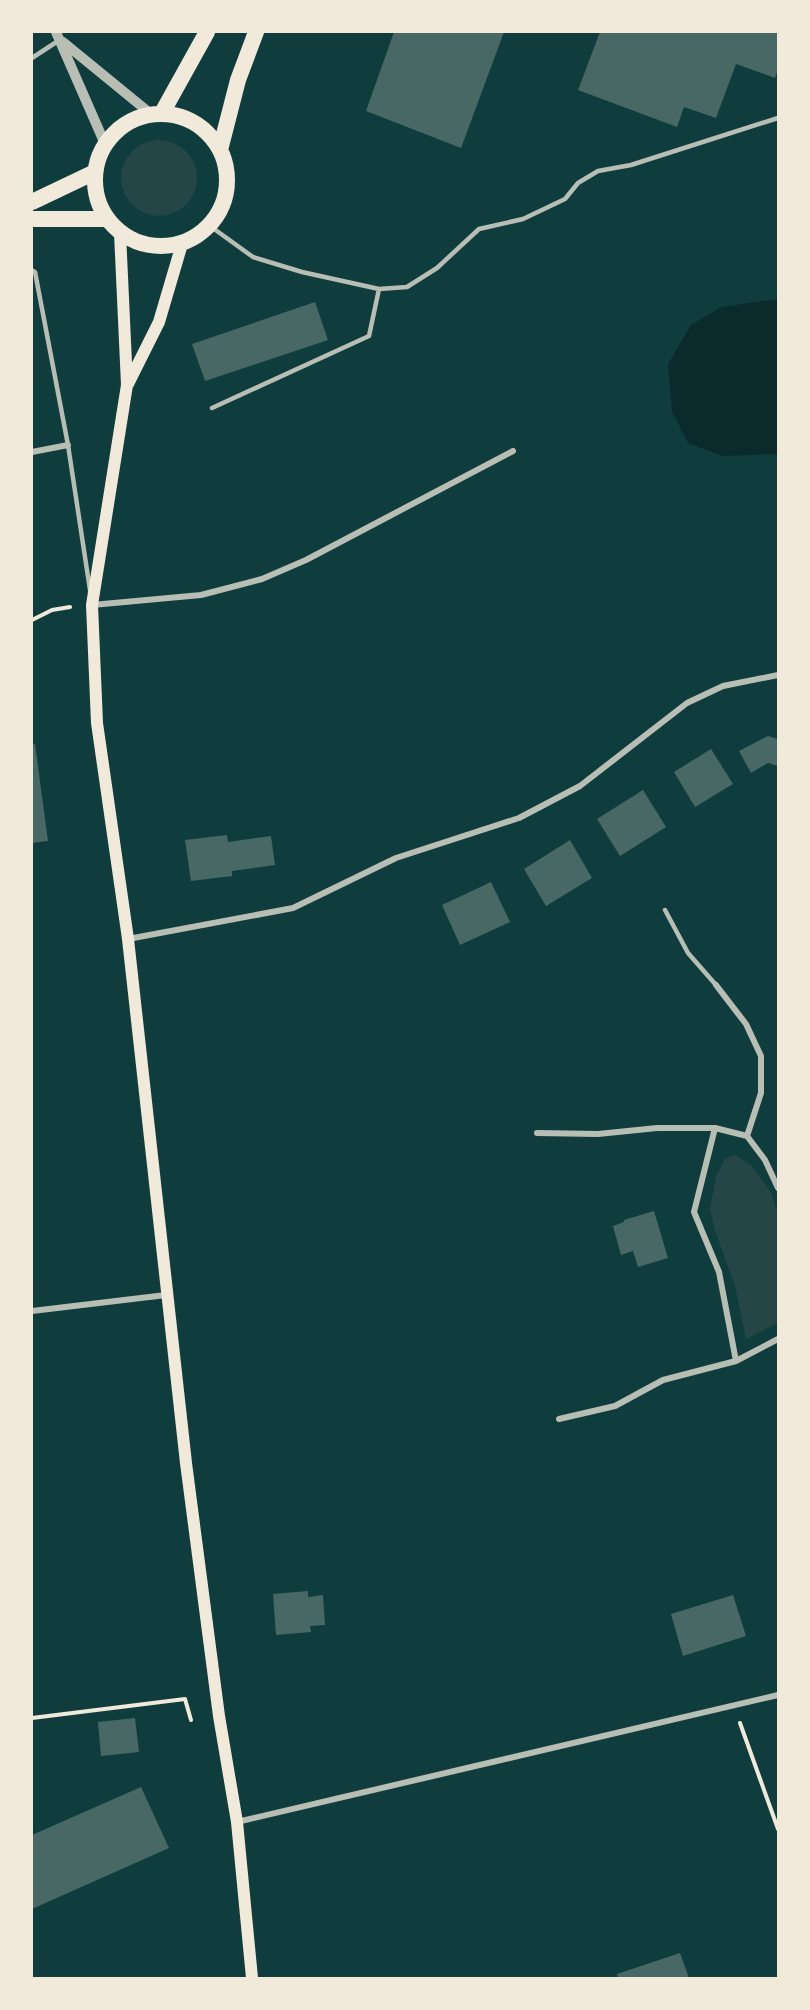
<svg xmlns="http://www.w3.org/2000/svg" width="810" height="2010" font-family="'Libre Baskerville',serif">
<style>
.green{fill:#244646}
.water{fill:#0a2a2b}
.building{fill:#486865}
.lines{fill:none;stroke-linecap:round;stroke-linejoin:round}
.path{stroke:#f1e9da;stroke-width:4}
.service{stroke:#b8beb3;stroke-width:4.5}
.minor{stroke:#b8beb3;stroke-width:6}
.tertiary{stroke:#b8beb3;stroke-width:10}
.secondary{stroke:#f1e9da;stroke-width:12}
.trunk{stroke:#f1e9da;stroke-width:16}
</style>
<rect width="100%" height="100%" fill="#0f3d3e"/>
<!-- green -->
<path class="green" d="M121 178a38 38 0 1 1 76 0a38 38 0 1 1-76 0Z
M735 1155 751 1165 770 1191 778 1213V1323L746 1339 735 1286 715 1231 710 1209 716 1177 725 1159Z"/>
<!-- water -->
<path class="water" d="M778 299V454L723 456 688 443 672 411 668 364 691 325 722 307Z"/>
<!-- building -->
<path class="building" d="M394 32H504L461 148 366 111Z
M600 32H778V69L775 78 736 64 716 118 684 107 677 127 578 90Z
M315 302 328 340 205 381 192 344Z
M768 736 778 739V766L768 763 751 773 739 751Z
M35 744 48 841 32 843V745Z
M711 749 733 784 695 807 674 772Z
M643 790 666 827 620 856 597 819Z
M227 835 228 842 271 836 275 865 232 871V876L191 881 185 840Z
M570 840 592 878 546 906 524 869Z
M491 882 510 922 460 945 442 905Z
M654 1211 668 1258 638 1267 633 1251 621 1255 613 1226 624 1222V1220Z
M308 1591V1597L323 1595 325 1625 310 1626 311 1632 276 1635 273 1594Z
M733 1595 746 1636 683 1656 671 1614Z
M135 1718 139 1752 101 1756 98 1722Z
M141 1787 169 1848 32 1909V1835Z
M680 1953 689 1978H618L617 1974Z"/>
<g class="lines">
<!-- path -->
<path class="path" d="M32 620 52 610 70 607
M32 1718 185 1699 191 1720
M740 1723 778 1829"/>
<!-- service -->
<path class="service" d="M32 58 58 41
M210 226 253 257 302 272 379 289 407 287 437 268 479 229 523 219 565 199 578 183 598 171 631 165 778 118
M32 270 35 272 68 445 90 590
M212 408 369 336 379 289
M665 910 688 953 716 985"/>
<!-- minor -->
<path class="minor" d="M32 452 68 445
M92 605 201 595 262 579 306 560 513 451
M128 939 293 908 396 858 519 818 580 786 687 703 723 686 778 675
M716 985 746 1024 761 1056V1093L747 1136 765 1160 778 1188
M715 1128 694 1212 719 1272 736 1361
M537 1133 598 1134 657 1128H715L747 1136
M32 1311 166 1295
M559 1419 615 1406 663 1380 736 1361 778 1339
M237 1822 778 1695"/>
<!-- tertiary -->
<path class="tertiary" d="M56 32 105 144
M63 42 151 114"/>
<!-- secondary -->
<path class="secondary" d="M120 233 127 385 92 605 97 723 128 939 186 1463 219 1716 237 1822 252 1978
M128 384 159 322 182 244"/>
<!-- trunk -->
<path class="trunk" d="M162 113 207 32
M95 180a66 66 0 1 1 132 0a66 66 0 1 1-132 0Z
M220 150 238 80 256 32
M32 202 95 172
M32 219H107"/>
</g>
<!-- border -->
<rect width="810" height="2010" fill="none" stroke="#f1e9da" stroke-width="66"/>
</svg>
